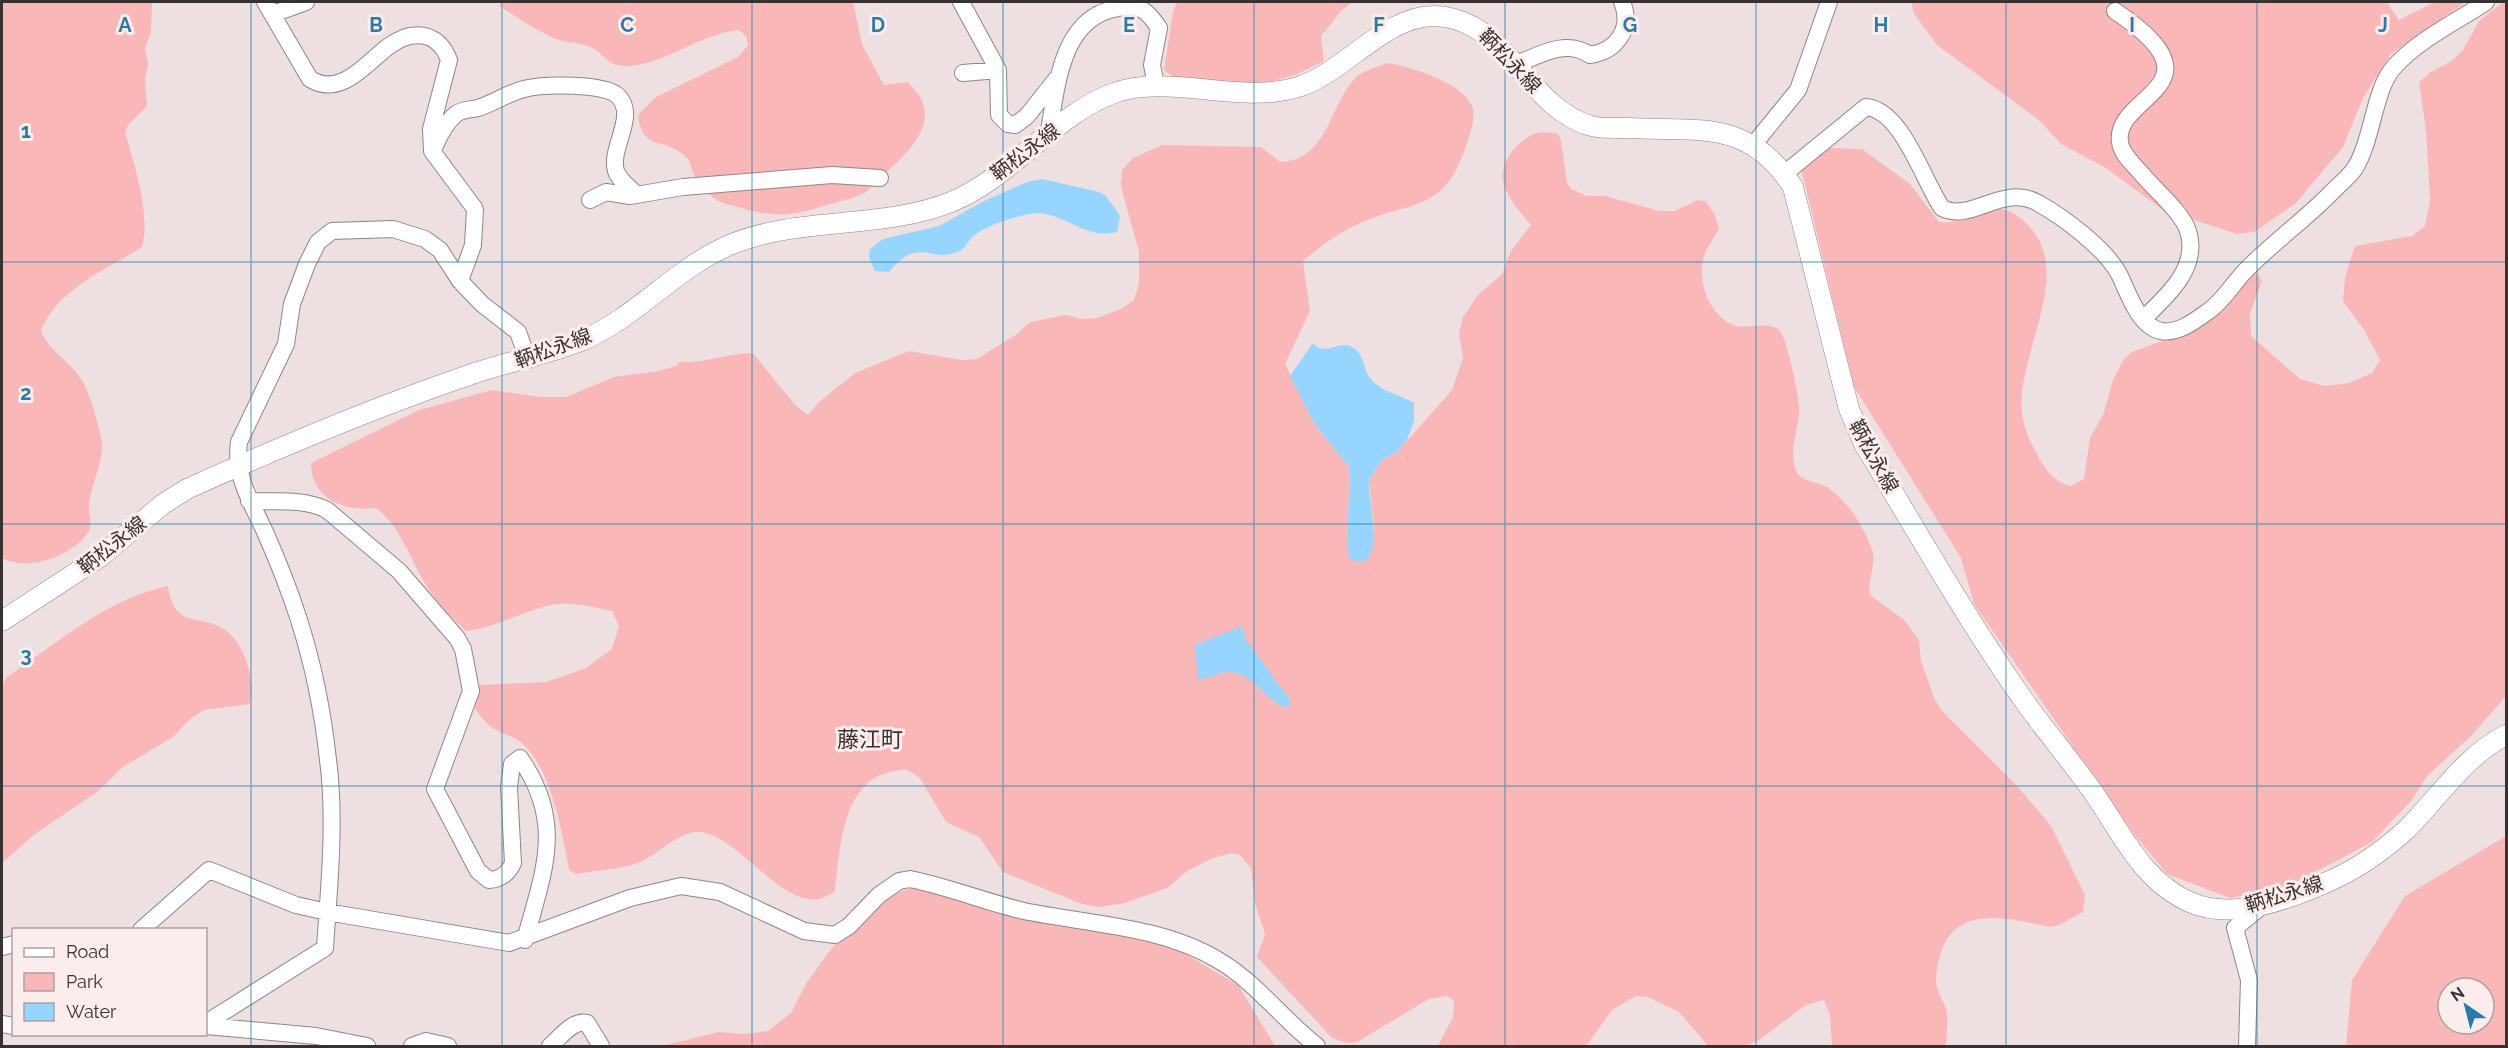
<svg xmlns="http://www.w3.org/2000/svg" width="2508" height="1048" font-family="Raleway,'Noto Sans JP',sans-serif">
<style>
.green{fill:#f9b8b7;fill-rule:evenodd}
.water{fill:#96d5fd}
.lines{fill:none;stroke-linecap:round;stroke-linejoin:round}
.minor-casing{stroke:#928585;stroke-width:18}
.major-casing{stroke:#928585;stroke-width:21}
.minor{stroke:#fff;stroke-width:16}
.major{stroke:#fff;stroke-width:20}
.grid{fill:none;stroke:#247dab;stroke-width:1.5;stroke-opacity:0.55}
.labels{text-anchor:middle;stroke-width:6;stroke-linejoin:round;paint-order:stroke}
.street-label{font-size:20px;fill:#373231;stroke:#fceded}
.quarter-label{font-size:22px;fill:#373231;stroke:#fceded}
.grid-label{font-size:20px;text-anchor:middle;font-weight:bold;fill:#247dab;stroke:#fceded;stroke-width:6;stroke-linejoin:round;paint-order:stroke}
</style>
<rect width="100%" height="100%" fill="#eee0e0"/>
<!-- green -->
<path class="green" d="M2 2H152L151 32 145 48 148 64 145 80 147 106 128 125 125 132C134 163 151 216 142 247 107 269 56 290 41 331 47 348 65 358 76 372 89 387 96 417 101 436 106 459 92 480 89 503 88 513 94 525 87 534 70 557 27 572 2 558Z
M501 2H853L862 44 884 85 907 82C945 114 915 146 888 171 880 178 873 188 864 193 855 198 844 200 834 203 795 215 781 219 741 208 733 205 722 204 715 199 707 193 699 183 694 175 691 168 691 160 684 155 662 137 642 151 638 115L656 97 738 57 748 45 746 36 739 30C706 34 683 51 653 61 642 65 623 69 612 63 604 59 599 50 590 47 579 42 568 43 559 40 537 32 519 18 499 6Z
M1177 2H1353L1342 10 1321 36 1324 61 1297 74 1262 85H1184L1164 70 1173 11Z
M1912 2H2387L2399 20 2435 2H2466L2391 54 2363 98 2343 147 2296 203 2254 232 2237 234 2163 210 2106 168 2061 144 2040 121 1937 45 1913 12Z
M2503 2H2506V696L2471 736 2427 776 2412 800 2372 842 2285 888 2230 898 2167 874 2133 833 1974 604 1961 558 1854 387 1801 168 1827 148 1862 149 1910 184 1939 222C1961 226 1983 204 2006 210 2014 212 2022 220 2028 225 2076 274 2015 355 2022 414 2024 429 2031 443 2038 456 2047 472 2053 480 2070 486L2084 479 2090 438 2103 415 2113 380 2124 359 2132 352 2189 331 2250 273 2258 274 2262 281 2250 313 2251 336 2300 379 2325 386 2349 383 2372 373 2380 360 2364 330 2343 301 2345 277 2355 246 2412 236 2425 226 2430 200 2426 130 2419 82 2431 72 2452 61 2463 50 2479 21Z
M1387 63C1409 66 1468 84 1473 109 1475 123 1469 136 1465 149 1459 164 1453 180 1440 191 1422 206 1402 208 1381 215 1350 225 1328 240 1303 261L1310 311 1285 364 1315 425 1350 468 1347 542 1374 530 1369 480 1382 460 1397 452 1452 390 1463 358 1459 333 1463 317 1478 295 1502 274 1511 251 1531 225C1520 212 1507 198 1503 181 1499 161 1523 132 1544 132 1548 132 1553 133 1558 134L1561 141 1567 183 1571 189 1587 196H1605L1660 211H1675L1698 200 1705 201 1715 215 1719 229C1715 237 1708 245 1705 253 1696 277 1707 312 1731 324 1745 332 1773 317 1782 334 1788 347 1801 400 1799 414 1797 434 1790 447 1795 468 1799 483 1818 481 1828 488 1850 503 1863 526 1872 550 1877 563 1867 581 1870 595L1904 620 1919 640 1921 661 1935 700 1944 713 2018 787 2051 826 2085 895 2083 912 2059 925 2051 927C1995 915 1942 902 1936 979 1935 988 1943 1000 1946 1009 1949 1020 1946 1035 1946 1046H1832L1830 1015 1824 1000 1806 1005 1759 1040 1746 1046H1708L1679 1012 1648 997 1636 996 1612 1010 1586 1046H1438L1453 1017 1454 1001 1447 996 1429 999 1357 1042 1348 1043 1332 1038 1257 957 1265 934 1255 904 1251 868 1240 855 1232 853 1213 858 1187 871 1167 888 1125 903 1099 907 1082 904 1003 872 979 837 946 822 920 778 906 769C897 771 885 772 878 776 841 795 839 856 835 892 830 894 824 898 818 899 781 906 738 836 700 832 681 830 658 854 640 862 621 870 596 870 576 874L569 870C563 834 550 763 519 741 513 736 504 735 498 731 482 723 474 708 466 692L471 687 478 685 546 682 586 668 612 649 619 626 612 611C593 607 567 600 547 606 519 613 495 628 466 631 451 617 437 603 426 585 409 558 402 528 376 508 344 512 311 499 311 463L419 410 492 390 540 397H566L614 377 659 371 678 365 679 362C704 364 727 353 753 353L795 405 808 415 819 402 855 373 909 351 961 360 977 359 1017 334 1030 322 1066 315 1081 319 1097 318 1121 309 1134 300 1139 284V252L1121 187 1122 170 1133 158 1162 145 1261 147 1280 162C1327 160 1328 110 1354 79 1361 71 1378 67 1387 63Z
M168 586C175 633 202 611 228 632 246 648 256 682 250 704L204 710 190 719 173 737 123 767 97 792 35 834 2 863V685L7 677C56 644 108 598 168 586Z
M2506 836V1046H2346L2352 980 2405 896ZM2448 988H2484V1024H2448Z
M929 881H954L1170 945 1238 985 1275 1046H662L719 1032 744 1034 768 1031 791 1013 807 982 858 913 873 902Z"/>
<!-- water -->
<path class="water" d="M1042 179 1099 192 1106 196 1120 216 1117 232C1086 240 1066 214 1037 213 1024 213 986 226 976 234 969 238 967 247 960 251 929 265 921 234 889 272L875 271 869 257 870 249 883 239 939 226 982 202 1027 182Z
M1313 343C1323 357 1340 340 1352 347 1364 353 1363 368 1370 378 1382 393 1400 394 1414 403V421L1407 440 1397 452 1382 460 1369 480C1367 495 1389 580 1349 558L1347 542 1350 468 1315 425 1290 376Z
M1242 626 1246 640 1291 701 1286 708C1264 700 1258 676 1231 672 1219 671 1210 679 1198 679L1195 645Z"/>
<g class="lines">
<defs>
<path id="minor" d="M265 2 310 79C341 98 366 63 389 46 412 29 438 31 449 60L431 129 432 151 475 209 473 245 460 281
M961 2 998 70 999 115 1008 124 1015 125 1027 116 1057 78
M2115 11C2229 87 2113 94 2120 142 2121 153 2132 163 2140 172 2152 187 2183 213 2188 231 2200 268 2166 297 2143 319
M273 14 306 2
M1517 64C1541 54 1566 39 1590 55 1617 51 1633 28 1622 2
M963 73 998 70
M1048 136C1057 88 1060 17 1118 8 1140 4 1147 10 1159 28L1152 65 1155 80 1143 87
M1754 144 1798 90 1829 2
M434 148C439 136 445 123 456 114 463 109 470 110 478 108 494 103 508 93 524 89 542 84 605 83 618 96 638 116 609 148 616 171 619 180 630 188 637 195
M1784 174 1866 107C1902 110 1923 180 1942 208 1971 223 2003 183 2038 203 2063 217 2105 248 2119 274 2128 292 2138 326 2161 331 2179 334 2196 320 2210 310 2225 299 2235 280 2249 267 2276 240 2307 218 2333 191 2340 184 2350 176 2355 168 2373 139 2374 89 2394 67 2418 40 2456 22 2486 2
M590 200 606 192 630 196 683 187 832 175 880 178
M249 501C275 502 303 498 327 510L399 571 457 638 463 649 471 691 435 789 478 871 489 880C501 879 508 874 513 863L509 787 512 764 520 758C565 823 544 870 525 940
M141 930 209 870 296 905 327 912 509 943 630 898 681 886 720 892 804 931 835 935 849 926 879 895 899 881 910 879C949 887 986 902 1024 911 1088 924 1161 926 1218 960 1256 982 1282 1019 1317 1046
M2 947 14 944
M206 1023 325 948C329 887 336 820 328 760 323 713 313 663 298 617 289 589 277 559 265 532 251 501 234 477 239 442L286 344 292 304 307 264 318 242 332 231 393 229 425 239 440 250 460 281 482 304 518 332 528 360
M2 1024 14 1026
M206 1026 316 1036 367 1046
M412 1046 426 1041 448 1046
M550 1046C560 1038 573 1019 587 1023L601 1046
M2247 1046 2249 980 2235 928 2264 904"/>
<path id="major" d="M2 621 100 557 163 504 187 489C282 446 380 405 478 372 512 361 548 354 581 341 636 318 676 267 732 244 801 216 881 230 951 202 1012 177 1054 115 1114 93 1170 73 1243 106 1301 86 1345 71 1385 16 1434 16 1508 18 1525 107 1591 126 1602 129 1616 128 1627 128 1699 132 1748 118 1793 187L1849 409 1864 444C1917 531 1968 622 2027 705 2048 734 2072 762 2093 792 2122 833 2142 882 2192 903 2233 920 2286 900 2325 883 2356 870 2382 852 2407 829 2439 797 2465 756 2506 735"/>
</defs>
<!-- minor casing -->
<use href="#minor" class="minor-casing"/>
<!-- major casing -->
<use href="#major" class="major-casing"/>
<!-- minor -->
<use href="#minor" class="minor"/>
<!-- major -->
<use href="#major" class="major"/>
</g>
<!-- grid -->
<path class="grid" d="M251 2V1046M502 2V1046M752 2V1046M1003 2V1046M1254 2V1046M1505 2V1046M1756 2V1046M2006 2V1046M2257 2V1046M2 262H2506M2 524H2506M2 786H2506"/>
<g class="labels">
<!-- street labels -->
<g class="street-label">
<text transform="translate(1510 61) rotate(46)" y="7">鞆松永線</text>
<text transform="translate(1025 152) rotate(-37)" y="7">鞆松永線</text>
<text transform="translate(553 348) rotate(-20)" y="7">鞆松永線</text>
<text transform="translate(1874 456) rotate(61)" y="7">鞆松永線</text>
<text transform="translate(112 545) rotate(-38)" y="7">鞆松永線</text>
<text transform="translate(2284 894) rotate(-17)" y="7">鞆松永線</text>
</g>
<!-- quarter labels -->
<g class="quarter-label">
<text x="870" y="747">藤江町</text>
</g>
</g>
<g class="grid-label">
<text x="125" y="32">A</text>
<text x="376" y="32">B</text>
<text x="627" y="32">C</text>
<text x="878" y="32">D</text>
<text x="1129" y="32">E</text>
<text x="1379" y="32">F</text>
<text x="1630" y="32">G</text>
<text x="1881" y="32">H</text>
<text x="2132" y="32">I</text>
<text x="2383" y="32">J</text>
<text x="26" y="138">1</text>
<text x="26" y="400">2</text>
<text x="26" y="662">3</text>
</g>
<!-- border -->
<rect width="2508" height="1048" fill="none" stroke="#373231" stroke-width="6"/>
<!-- legend -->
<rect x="12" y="928" width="195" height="108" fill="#fceded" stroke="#ada2a2" stroke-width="1.5"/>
<rect x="24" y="948" width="30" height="9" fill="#ffffff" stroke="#ada2a2" stroke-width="1.5"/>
<text x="66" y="958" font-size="18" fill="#373231">Road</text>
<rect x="24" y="973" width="30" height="18" fill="#f9b8b7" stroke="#ada2a2" stroke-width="1.5"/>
<text x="66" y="988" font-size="18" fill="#373231">Park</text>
<rect x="24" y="1003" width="30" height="18" fill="#96d5fd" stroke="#ada2a2" stroke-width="1.5"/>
<text x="66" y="1018" font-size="18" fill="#373231">Water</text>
<!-- north arrow -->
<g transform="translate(2466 1006) rotate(325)"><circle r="28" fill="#fceded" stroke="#ada2a2" stroke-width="1.5"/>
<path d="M0-4.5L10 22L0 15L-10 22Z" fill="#247dab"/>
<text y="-9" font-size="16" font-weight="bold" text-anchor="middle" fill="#373231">N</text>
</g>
</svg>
